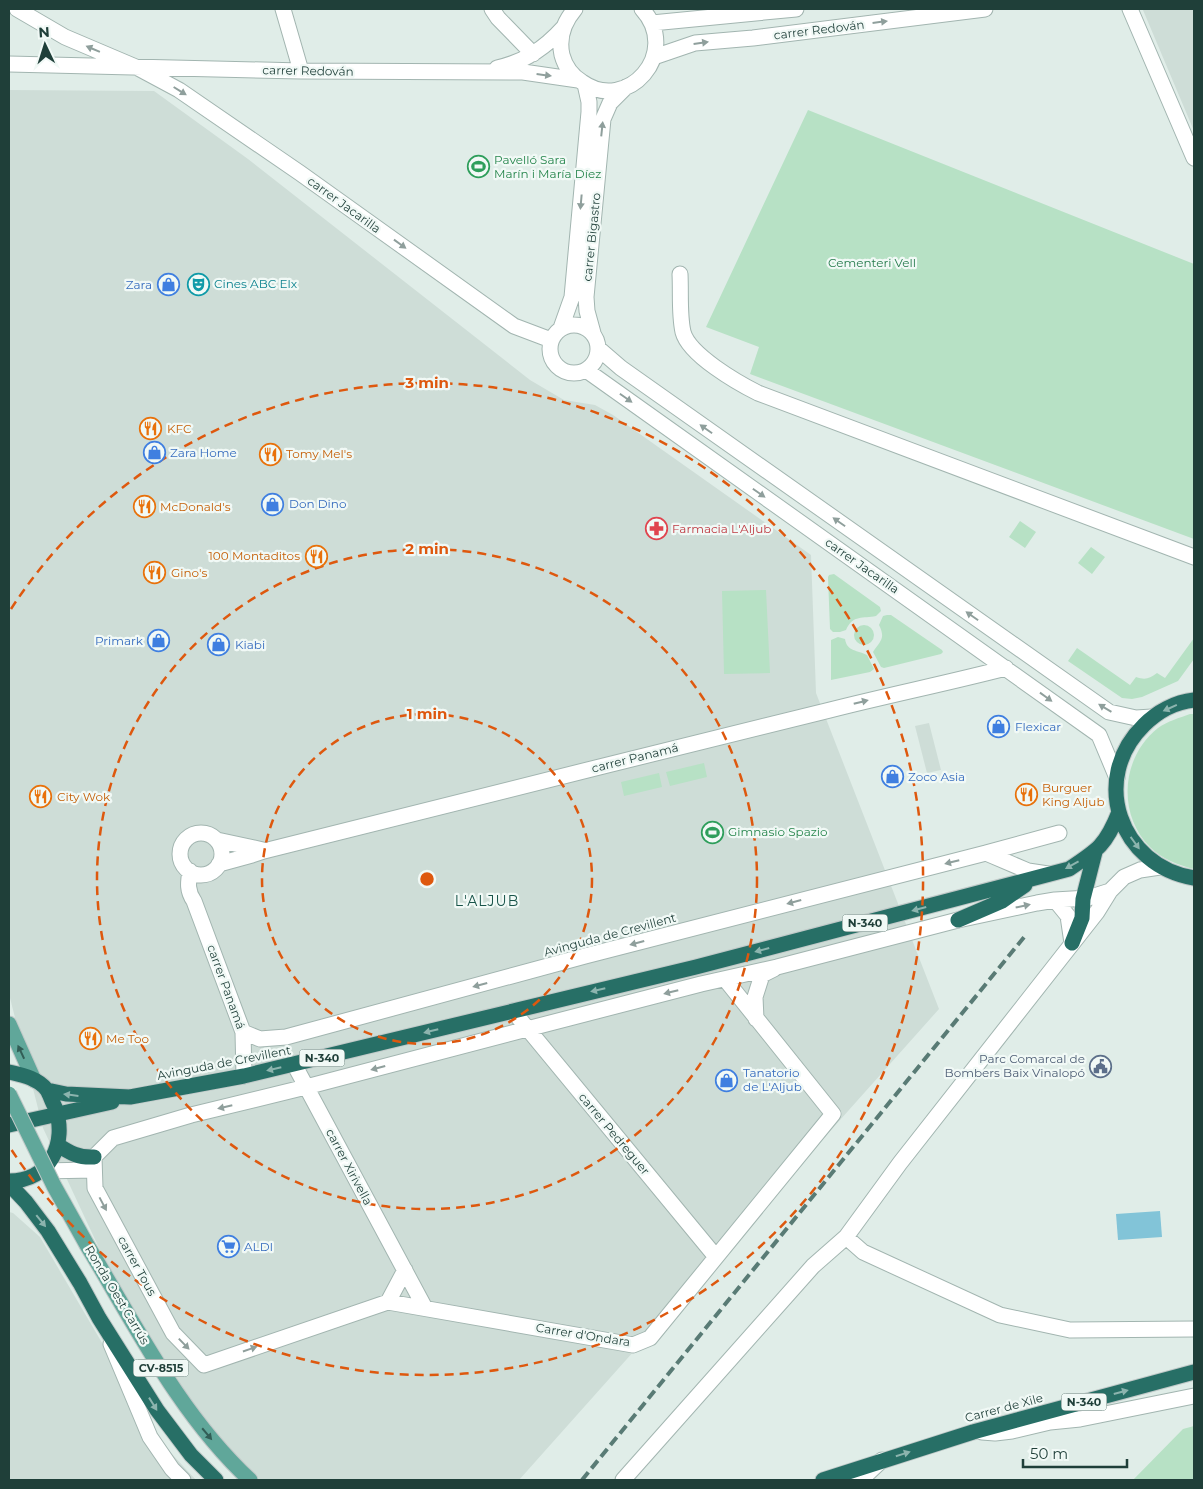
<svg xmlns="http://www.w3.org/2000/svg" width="1203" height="1489" font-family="Montserrat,sans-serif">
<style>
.built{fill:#ceddd7}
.green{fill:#b7e1c5}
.water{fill:#82c4d8}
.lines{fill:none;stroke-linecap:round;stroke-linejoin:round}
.minor-casing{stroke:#a2b5b0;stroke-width:17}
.major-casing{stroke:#c0c9c8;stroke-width:17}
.highway-casing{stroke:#c0c9c8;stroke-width:17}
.minor{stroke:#fff;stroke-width:15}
.major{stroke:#60a79a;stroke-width:15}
.highway{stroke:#276f66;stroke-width:15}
.rail{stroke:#597b75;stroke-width:4;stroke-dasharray:10 5;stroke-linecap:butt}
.major-bridge-casing{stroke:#c0c9c8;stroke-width:17;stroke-linecap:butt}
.major-bridge{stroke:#60a79a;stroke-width:15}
.oneway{fill:#8f9f9c}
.oneway2{fill:#8cb4ae}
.oneway3{fill:#325e56}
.ring{fill:none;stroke:#de580e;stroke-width:2.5;stroke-dasharray:9 6}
.labels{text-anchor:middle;stroke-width:4.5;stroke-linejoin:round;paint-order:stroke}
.shield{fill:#f1f9f6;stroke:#5e7772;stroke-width:1}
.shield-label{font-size:11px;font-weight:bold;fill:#1f3f39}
.street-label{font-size:12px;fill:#1f3f39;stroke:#f1f9f6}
.leisure-label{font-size:12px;fill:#27864d;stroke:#f1f9f6;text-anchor:start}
.park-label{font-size:12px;fill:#257b4c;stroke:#f1f9f6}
.culture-label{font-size:12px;fill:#0d838f;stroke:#f1f9f6;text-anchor:start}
.shop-label{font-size:12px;fill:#366cbe;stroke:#f1f9f6;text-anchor:start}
.food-label{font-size:12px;fill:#c56008;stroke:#f1f9f6;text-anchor:start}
.health-label{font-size:12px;fill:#be3a42;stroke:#f1f9f6;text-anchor:start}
.service-label{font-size:12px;fill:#4e5e75;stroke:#f1f9f6;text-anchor:end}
.neighbourhood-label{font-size:14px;letter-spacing:1px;fill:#19544a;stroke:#f1f9f6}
.centre{fill:#de580e;stroke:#f1f9f6;stroke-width:2.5}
.ring-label{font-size:15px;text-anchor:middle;font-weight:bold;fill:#de580e;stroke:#f1f9f6;stroke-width:4.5;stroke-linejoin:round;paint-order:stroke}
</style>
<rect width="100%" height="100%" fill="#e0ede8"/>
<!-- built -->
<path class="built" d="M1154 9H1194V131L1143 10Z
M9 90 154 91 248 159 530 380 564 400 595 405 613 415 811 555 816 693 939 1009 519 1480H252L240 1471 155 1350 99 1248 43 1128 9 994Z
M929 723 941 770 927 773 915 726Z
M9 1212 13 1213 40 1237 159 1440 196 1480H9Z"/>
<!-- green -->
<path class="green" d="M808 110 1194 264V539L750 374 759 347 706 327Z
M1020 521 1036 532 1025 548 1009 537Z
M1091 547 1105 557 1092 574 1078 563Z
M834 574 880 607 881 611 876 616C863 619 853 614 846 630L840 632H833L830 629 828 577 829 575Z
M766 590 770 673 724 674 722 591Z
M887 615H891L942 650 943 652 941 654 884 668 881 667 873 652C880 641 886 639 879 625L883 616Z
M854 635a10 10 0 1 1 20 0a10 10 0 1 1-20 0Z
M838 637 845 639C847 652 858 650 867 655L874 669 870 672 831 680V640Z
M1194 638V659L1178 681 1142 697 1132 699 1122 698 1068 661 1077 648 1130 685 1136 677C1145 680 1149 679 1157 673L1165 678Z
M1190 714H1194V869C1178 865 1162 859 1150 847 1117 814 1121 757 1158 728 1168 721 1179 718 1190 714Z
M704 763 707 777 670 786 666 772Z
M659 773 662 787 624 796 621 782Z
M1194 1426V1480H1133L1183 1429Z"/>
<!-- water -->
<path class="water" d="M1160 1211 1162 1237 1118 1240 1116 1214Z"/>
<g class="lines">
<defs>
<path id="minor" d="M17 9 65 37 138 68 179 90 300 173 514 326 551 340
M283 9 301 71
M492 9 498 18 533 54
M575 9C564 22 558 37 562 55 565 66 572 76 582 82 627 114 682 53 642 9
M1130 9 1194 158
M652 23 796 9
M654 57 695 43 753 38 985 9
M9 64 301 71 523 72 578 80
M497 68C524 62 544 49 563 28
M680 274C681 293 679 314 683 332 689 355 738 383 758 393L1194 557
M550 349a24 24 0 1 1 48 0a24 24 0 1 1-48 0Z
M561 328 572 297 589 112V102L585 84
M593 333 587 311 586 297 603 119 610 103 626 87
M599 349 621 368 1109 712 1136 718 1152 717
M586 370 1099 735 1117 778
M180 854a21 21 0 1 1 42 0a21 21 0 1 1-42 0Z
M217 840 263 850
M986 853 1059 833
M219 864 252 855 264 851C453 804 641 756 830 710 889 695 948 683 1006 668
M190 871C188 883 187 891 194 901L243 1032 244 1076
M1110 891 1097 912 900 1163 846 1237 863 1252 1000 1315 1070 1330 1194 1329
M1055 900 1068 916 1072 943
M725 979 833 1114 650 1338 633 1345 388 1302 204 1365 173 1333 95 1188 94 1157 113 1138 191 1115 306 1087 527 1029 701 984 777 967 958 920 1037 903 1055 900 1088 898 1110 891 1124 877 1140 870 1160 867
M513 1011 716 1257
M756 1019 755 997 762 975 774 969
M243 1032 260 1039 286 1037 585 956 986 853 1028 871 1048 874
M294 1064 425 1308
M42 1171 94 1170
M388 1302 405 1270
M111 1344 150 1437 172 1469 183 1480
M982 1432 995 1433 1012 1431 1050 1422 1080 1419 1194 1396
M623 1480 813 1266 846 1237
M856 1480 866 1475 882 1460"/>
<path id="major" d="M9 1024 34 1080
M87 1245C136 1326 180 1415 250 1480"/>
<path id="highway" d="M1194 700C1175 702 1157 712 1144 725 1089 779 1120 866 1194 878
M958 920 1002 901 1025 885
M1072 943 1082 918 1083 899 1095 852
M9 1072C22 1075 38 1078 47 1090 50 1095 52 1102 55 1107 68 1143 50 1181 9 1181
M47 1090 66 1094 130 1097 244 1076 696 967 1069 869C1098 850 1106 845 1119 812
M9 1125 112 1102
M58 1145C70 1153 79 1158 94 1157
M9 1184 26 1202 48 1231 80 1283 99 1318 157 1410 191 1455 216 1480
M823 1480 973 1432 1194 1372"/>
</defs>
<!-- minor casing -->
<use href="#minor" class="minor-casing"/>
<!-- major casing -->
<use href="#major" class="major-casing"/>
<!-- highway casing -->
<use href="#highway" class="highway-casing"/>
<!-- minor -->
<use href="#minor" class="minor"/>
<!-- major -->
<use href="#major" class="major"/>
<!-- highway -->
<use href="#highway" class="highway"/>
<!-- rail -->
<path class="rail" d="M582 1480 1025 936"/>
<defs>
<path id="major-bridge" d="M9 1094 54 1186 87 1245"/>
</defs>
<!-- major-bridge casing -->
<use href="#major-bridge" class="major-bridge-casing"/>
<!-- major-bridge -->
<use href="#major-bridge" class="major-bridge"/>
</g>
<!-- one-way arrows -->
<defs><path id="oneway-solid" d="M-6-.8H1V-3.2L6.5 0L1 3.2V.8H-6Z" transform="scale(1.25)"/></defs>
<g class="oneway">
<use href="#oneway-solid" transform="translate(880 22) rotate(-7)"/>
<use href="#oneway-solid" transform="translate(701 43) rotate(-8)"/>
<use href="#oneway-solid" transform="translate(93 49) rotate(-157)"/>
<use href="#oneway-solid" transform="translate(544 75) rotate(7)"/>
<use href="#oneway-solid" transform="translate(180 91) rotate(32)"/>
<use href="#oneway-solid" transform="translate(602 129) rotate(-84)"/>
<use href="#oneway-solid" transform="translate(581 202) rotate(95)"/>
<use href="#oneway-solid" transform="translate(400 244) rotate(36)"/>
<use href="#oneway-solid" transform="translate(626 398) rotate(35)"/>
<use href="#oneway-solid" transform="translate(706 429) rotate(-145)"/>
<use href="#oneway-solid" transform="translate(759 493) rotate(35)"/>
<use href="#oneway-solid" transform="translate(839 522) rotate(-145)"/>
<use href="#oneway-solid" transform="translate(972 616) rotate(-145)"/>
<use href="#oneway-solid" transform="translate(1046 697) rotate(36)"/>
<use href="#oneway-solid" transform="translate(861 702) rotate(-14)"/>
<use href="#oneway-solid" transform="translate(1105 708) rotate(-149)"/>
<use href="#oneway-solid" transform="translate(952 862) rotate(166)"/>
<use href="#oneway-solid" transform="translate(794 902) rotate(165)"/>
<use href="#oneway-solid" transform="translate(1023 906) rotate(-12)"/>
<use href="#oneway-solid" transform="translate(637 943) rotate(165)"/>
<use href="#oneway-solid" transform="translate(480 985) rotate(165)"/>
<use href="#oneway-solid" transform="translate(671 992) rotate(166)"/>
<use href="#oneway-solid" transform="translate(378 1068) rotate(165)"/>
<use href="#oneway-solid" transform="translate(225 1107) rotate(167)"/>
<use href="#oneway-solid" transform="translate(103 1204) rotate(62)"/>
<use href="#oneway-solid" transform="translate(184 1344) rotate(46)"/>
<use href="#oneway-solid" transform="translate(250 1349) rotate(-19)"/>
</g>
<g class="oneway2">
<use href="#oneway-solid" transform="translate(1170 708) rotate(156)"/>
<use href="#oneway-solid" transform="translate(1135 843) rotate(54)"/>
<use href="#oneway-solid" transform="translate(1072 865) rotate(151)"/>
<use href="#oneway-solid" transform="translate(919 909) rotate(165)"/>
<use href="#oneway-solid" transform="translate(762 950) rotate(165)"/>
<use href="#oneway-solid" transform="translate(598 990) rotate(167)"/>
<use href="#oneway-solid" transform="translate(431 1031) rotate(166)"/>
<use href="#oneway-solid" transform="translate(274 1069) rotate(167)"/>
<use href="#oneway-solid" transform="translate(71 1095) rotate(-173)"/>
<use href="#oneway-solid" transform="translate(41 1221) rotate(51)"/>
<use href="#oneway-solid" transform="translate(1121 1392) rotate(-15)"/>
<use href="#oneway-solid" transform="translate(153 1404) rotate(58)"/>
<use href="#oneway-solid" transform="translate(903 1454) rotate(-17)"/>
</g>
<g class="oneway3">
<use href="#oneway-solid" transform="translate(21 1052) rotate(-115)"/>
<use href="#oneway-solid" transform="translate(207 1434) rotate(50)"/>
</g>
<!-- distance rings -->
<g class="ring">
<circle cx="427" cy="879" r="165"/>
<circle cx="427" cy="879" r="330"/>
<path d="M11 609A496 496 0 1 1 11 1149"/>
</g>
<!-- icons -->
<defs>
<symbol id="stadium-ring" viewBox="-11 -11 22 22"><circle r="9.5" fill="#f1f9f6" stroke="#2e9e5b" stroke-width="1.5"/><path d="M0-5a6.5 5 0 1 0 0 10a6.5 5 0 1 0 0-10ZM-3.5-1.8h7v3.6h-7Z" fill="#2e9e5b"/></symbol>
<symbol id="theatre-ring" viewBox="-11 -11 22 22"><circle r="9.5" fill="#f1f9f6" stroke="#0f9aa8" stroke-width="1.5"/><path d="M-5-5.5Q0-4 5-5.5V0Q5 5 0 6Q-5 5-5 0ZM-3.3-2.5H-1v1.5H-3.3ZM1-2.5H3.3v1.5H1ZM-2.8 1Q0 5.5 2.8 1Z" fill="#0f9aa8"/></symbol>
<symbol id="shop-ring" viewBox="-11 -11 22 22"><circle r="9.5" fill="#f1f9f6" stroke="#3f7fe0" stroke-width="1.5"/><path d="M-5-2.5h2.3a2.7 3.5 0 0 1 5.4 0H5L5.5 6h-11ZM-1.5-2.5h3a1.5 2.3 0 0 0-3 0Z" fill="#3f7fe0"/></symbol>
<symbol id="restaurant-ring" viewBox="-11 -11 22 22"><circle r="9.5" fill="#f1f9f6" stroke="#e8710a" stroke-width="1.5"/><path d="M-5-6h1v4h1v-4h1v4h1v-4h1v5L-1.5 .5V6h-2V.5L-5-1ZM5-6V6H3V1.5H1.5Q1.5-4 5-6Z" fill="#e8710a"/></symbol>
<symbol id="pharmacy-ring" viewBox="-11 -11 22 22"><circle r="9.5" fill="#f1f9f6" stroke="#e0444e" stroke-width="1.5"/><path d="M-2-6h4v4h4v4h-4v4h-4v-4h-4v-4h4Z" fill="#e0444e"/></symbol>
<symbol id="civic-ring" viewBox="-11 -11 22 22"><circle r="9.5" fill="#f1f9f6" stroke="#5c6f8a" stroke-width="1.5"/><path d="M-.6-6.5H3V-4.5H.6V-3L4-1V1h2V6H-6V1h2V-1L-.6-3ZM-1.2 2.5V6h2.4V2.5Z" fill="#5c6f8a"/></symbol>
<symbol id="supermarket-ring" viewBox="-11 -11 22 22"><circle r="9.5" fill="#f1f9f6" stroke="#3f7fe0" stroke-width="1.5"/><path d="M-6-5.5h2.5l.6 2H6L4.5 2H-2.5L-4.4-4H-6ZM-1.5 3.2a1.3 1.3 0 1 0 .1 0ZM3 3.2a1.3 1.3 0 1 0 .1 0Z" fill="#3f7fe0"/></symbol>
</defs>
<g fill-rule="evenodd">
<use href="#stadium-ring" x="466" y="154" width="25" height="25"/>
<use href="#theatre-ring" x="186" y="272" width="25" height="25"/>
<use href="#shop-ring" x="156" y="272" width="25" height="25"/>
<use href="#restaurant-ring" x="138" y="416" width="25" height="25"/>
<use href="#shop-ring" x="142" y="440" width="25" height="25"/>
<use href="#restaurant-ring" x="258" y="442" width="25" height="25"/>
<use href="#shop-ring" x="260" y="492" width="25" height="25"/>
<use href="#restaurant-ring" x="132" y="494" width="25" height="25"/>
<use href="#pharmacy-ring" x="644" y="516" width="25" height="25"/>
<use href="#restaurant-ring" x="304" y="544" width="25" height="25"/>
<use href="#restaurant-ring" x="142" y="560" width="25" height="25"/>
<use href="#shop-ring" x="146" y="628" width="25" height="25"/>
<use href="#shop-ring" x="206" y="632" width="25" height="25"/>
<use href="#shop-ring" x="986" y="714" width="25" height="25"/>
<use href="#shop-ring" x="880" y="764" width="25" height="25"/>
<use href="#restaurant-ring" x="1014" y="782" width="25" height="25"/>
<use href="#restaurant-ring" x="28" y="784" width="25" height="25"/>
<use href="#stadium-ring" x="700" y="820" width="25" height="25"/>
<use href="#restaurant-ring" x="78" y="1026" width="25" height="25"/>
<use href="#civic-ring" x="1088" y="1054" width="25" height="25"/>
<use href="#shop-ring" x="714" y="1068" width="25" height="25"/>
<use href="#supermarket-ring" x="216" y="1234" width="25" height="25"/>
</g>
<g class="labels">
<!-- shield labels -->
<g class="shield">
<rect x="842.5" y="914.5" width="45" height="17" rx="4"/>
<rect x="299.5" y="1049.5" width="45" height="17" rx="4"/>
<rect x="133.5" y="1359.5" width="55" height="17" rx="4"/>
<rect x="1061.5" y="1393.5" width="45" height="17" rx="4"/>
</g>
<g class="shield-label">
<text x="865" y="927">N-340</text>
<text x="322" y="1062">N-340</text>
<text x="161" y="1372">CV-8515</text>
<text x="1084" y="1406">N-340</text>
</g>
<!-- street labels -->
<g class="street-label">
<text transform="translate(819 30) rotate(-7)" y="4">carrer Redován</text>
<text transform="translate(308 71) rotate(1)" y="4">carrer Redován</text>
<text transform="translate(344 205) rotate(36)" y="4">carrer Jacarilla</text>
<text transform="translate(592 237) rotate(-84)" y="4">carrer Bigastro</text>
<text transform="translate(862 566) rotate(35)" y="4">carrer Jacarilla</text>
<text transform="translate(635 758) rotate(-14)" y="4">carrer Panamá</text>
<text transform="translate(610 935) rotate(-15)" y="4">Avinguda de Crevillent</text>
<text transform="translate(226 987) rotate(70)" y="4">carrer Panamá</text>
<text transform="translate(224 1063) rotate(-11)" y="4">Avinguda de Crevillent</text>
<text transform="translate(614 1134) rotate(50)" y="4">carrer Pedreguer</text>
<text transform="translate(349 1167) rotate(62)" y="4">carrer Xirivella</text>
<text transform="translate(137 1266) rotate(61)" y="4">carrer Tous</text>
<text transform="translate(117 1295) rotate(59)" y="4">Ronda Oest Carrús</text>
<text transform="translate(583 1335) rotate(9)" y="4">Carrer d'Ondara</text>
<text transform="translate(1004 1408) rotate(-15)" y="4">Carrer de Xile</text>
</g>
<!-- leisure labels -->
<g class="leisure-label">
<text x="494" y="164">Pavelló Sara<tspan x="494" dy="14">Marín i María Díez</tspan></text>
<text x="728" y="836">Gimnasio Spazio</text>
</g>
<!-- park labels -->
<g class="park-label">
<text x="872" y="267">Cementeri Vell</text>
</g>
<!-- culture labels -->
<g class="culture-label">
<text x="214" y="288">Cines ABC Elx</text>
</g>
<!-- shop labels -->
<g class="shop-label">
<text x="152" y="289" text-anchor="end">Zara</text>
<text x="170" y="457">Zara Home</text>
<text x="289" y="508">Don Dino</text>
<text x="143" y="645" text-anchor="end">Primark</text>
<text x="235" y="649">Kiabi</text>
<text x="1015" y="731">Flexicar</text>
<text x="908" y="781">Zoco Asia</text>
<text x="743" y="1077">Tanatorio<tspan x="743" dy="14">de L'Aljub</tspan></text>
<text x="244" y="1251">ALDI</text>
</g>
<!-- food labels -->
<g class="food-label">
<text x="167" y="433">KFC</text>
<text x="286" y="458">Tomy Mel's</text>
<text x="160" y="511">McDonald's</text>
<text x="300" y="560" text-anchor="end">100 Montaditos</text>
<text x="171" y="577">Gino's</text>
<text x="1042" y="792">Burguer<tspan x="1042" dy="14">King Aljub</tspan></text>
<text x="57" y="801">City Wok</text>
<text x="106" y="1043">Me Too</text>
</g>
<!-- health labels -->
<g class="health-label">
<text x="672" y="533">Farmacia L'Aljub</text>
</g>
<!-- service labels -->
<g class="service-label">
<text x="1085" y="1063">Parc Comarcal de<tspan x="1085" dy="14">Bombers Baix Vinalopó</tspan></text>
</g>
<!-- neighbourhood labels -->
<g class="neighbourhood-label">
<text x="487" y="906">L'ALJUB</text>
</g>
</g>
<circle cx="427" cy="879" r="8" class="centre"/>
<g class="ring-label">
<text x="427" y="388">3 min</text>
<text x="427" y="554">2 min</text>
<text x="427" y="719">1 min</text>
</g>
<!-- border -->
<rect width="1203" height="1489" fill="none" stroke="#1f3f39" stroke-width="20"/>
<!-- north arrow -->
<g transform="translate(45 45) rotate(356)" stroke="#f1f9f6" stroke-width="4" paint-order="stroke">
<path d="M0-4L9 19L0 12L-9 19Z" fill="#1f3f39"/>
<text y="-8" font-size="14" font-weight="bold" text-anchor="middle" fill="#1f3f39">N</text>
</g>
<!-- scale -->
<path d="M1023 1459v8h104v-8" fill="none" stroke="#1f3f39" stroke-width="2.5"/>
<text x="1030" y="1459" font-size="15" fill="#1f3f39" stroke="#f1f9f6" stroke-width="4" paint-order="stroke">50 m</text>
</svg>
